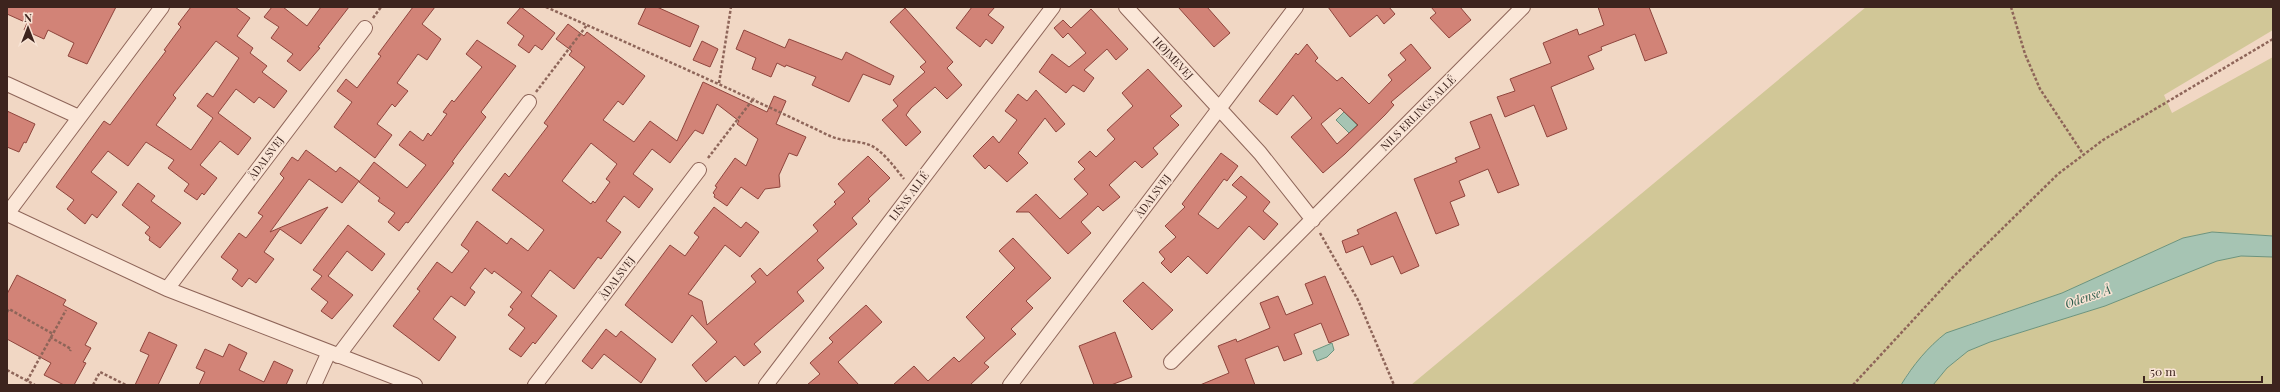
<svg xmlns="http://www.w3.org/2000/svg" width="2280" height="392" font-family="'Playfair Display',serif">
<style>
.green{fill:#d1c797}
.water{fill:#a6c4b3;stroke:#6c947e}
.building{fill:#d28377;stroke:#8f453d;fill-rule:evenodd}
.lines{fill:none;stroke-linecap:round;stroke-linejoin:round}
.street-casing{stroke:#8e6559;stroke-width:16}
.path{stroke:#8e6559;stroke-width:2.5;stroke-dasharray:3 2;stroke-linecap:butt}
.street{stroke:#fbe7d8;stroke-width:14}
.labels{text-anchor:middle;stroke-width:3;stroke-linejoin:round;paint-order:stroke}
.street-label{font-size:11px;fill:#3d241e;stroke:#f8e3d4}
.water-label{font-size:12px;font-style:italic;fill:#2c5d4c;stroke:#f8e3d4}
</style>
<rect width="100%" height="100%" fill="#f1d7c4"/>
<!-- green -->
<path class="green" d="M1866 7H2273V30L2164 95 2172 113 2273 57V236L2212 232 2183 238 2062 293 1968 325 1908 373 1901 385H1411Z
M2241 256 2273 257V385H1933L1947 368 1968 351 1990 342 2105 306 2193 269 2217 261Z"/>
<!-- water -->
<path class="water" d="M1344 112 1357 125 1349 133 1336 120Z
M2212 232 2273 236V257L2241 256 2217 261 2105 306 1990 342 1968 351 1947 368 1933 385H1901C1913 365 1928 347 1946 333L2062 293 2183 238Z
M1332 343 1334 350 1327 357 1317 361 1313 351Z"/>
<!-- building -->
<path class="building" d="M7 7H116L87 64 68 56 74 43 48 30 44 39 24 30 27 23 7 14Z
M191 7H235L250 18 237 36 253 48 250 53 267 66 262 72 287 91 274 108 259 97 254 103 236 89 218 113 251 138 238 155 220 141 200 165 217 178 204 195 202 193 197 200 184 191 189 184 168 168 174 160 146 142 128 166 108 151 91 172 117 192 97 218 92 214 85 224 67 209 74 200 56 187 104 121 110 125 143 81 166 51 164 50 181 27 178 24ZM216 41 239 58 213 97 207 93 197 106 213 118 191 150 156 125 176 98 173 95Z
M272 7H283L307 26 321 7H349L318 47 320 48 300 71 287 61 293 54 271 38 279 27 264 17Z
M413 7H435L422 24 441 39 427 60 418 54 397 83 408 91 395 107 392 104 377 124 392 135 375 158 334 127 352 102 337 91 346 79 357 88 381 56 378 54Z
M521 7 555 33 542 50 535 45 529 53 518 45 524 36 507 23Z
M646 7H657L699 26 690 47 638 24Z
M972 7H995L988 15 1004 27 992 44 986 39 980 47 956 28Z
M1178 7H1207L1230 33 1214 47Z
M1328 7H1389L1395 14 1384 24 1377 15 1350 37Z
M1431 7H1460L1471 20 1449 38 1430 18 1436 13Z
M1598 7H1649L1667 53 1645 61 1635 34 1601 47 1602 50 1588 56 1594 69 1551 87 1567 129 1547 137 1534 105 1505 117 1497 97 1515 91 1510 79 1551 63 1543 43 1577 29 1579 35 1604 25Z
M905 8 953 62 947 68 962 85 947 99 935 87 911 108 906 115 921 132 906 146 882 120 898 106 893 100 925 72 920 67 926 62 890 22Z
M1091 9 1128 49 1116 60 1107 49 1084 70 1094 78 1084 92 1073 85 1066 93 1039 72 1052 54 1069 67 1086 53 1068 33 1063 38 1054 28 1063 20 1071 28Z
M568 24 584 36 587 32 645 76 623 105 618 101 603 120 634 142 650 121 677 141 703 82 767 112 774 96 786 101 776 124 806 137 797 156 789 153 779 175 780 187 765 189 758 199 741 187 727 206 714 197 715 195 713 193 717 187 715 186 735 158 746 166 758 139 737 124 739 121 717 104 703 134 695 130 670 163 652 149 633 174 653 189 639 208 624 196 606 221 621 232 601 259 598 257 574 289 550 270 531 296 557 316 535 344 533 342 521 357 509 349 525 328 508 315 513 309 510 307 522 292 494 271 492 274 485 268 470 288 475 292 465 306 451 296 433 319 456 337 439 361 393 326 420 291 417 289 437 262 452 273 469 251 461 245 477 221 507 244 511 238 528 251 544 230 492 190 505 173 509 177 548 126 544 123 585 67 569 55 572 51 556 39ZM591 143 617 164 606 179 610 182 595 203 593 201 591 204 562 181Z
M744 30 785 48 789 39 842 60 846 52 894 76 890 85 863 74 849 102 812 85 816 77 786 65 785 67 777 63 771 77 752 69 756 58 736 49Z
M477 40 516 66 481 112 486 117 457 155 452 162 454 163 408 223 406 222 399 231 388 222 395 213 378 201 380 198 359 182 374 162 407 188 426 165 399 145 410 131 423 141 428 133 431 136 447 114 443 112 452 100 454 102 482 67 466 54Z
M702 41 718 49 710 67 693 60Z
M1307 44 1318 58 1315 61 1337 81 1342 77 1369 104 1392 80 1388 75 1406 60 1400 53 1411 44 1431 68 1391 102 1394 105 1385 115 1345 154 1323 173 1291 137 1312 118 1293 95 1277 115 1259 101 1296 53 1298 55ZM1340 108 1358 125 1337 144 1321 124Z
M1148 69 1182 106 1170 116 1179 125 1153 148 1158 154 1142 168 1135 161 1109 185 1120 197 1103 211 1098 206 1081 222 1091 233 1068 254 1029 212H1016L1036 194 1060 219 1088 194 1074 179 1085 169 1078 162 1090 151 1096 157 1115 139 1107 130 1133 106 1122 93Z
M1036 90 1065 124 1056 132 1045 118 1018 153 1028 163 1007 182 989 165 985 169 973 156 993 136 999 143 1017 120 1005 111 1018 94 1027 101Z
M7 111 35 124 26 143 24 142 19 152 7 147Z
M1491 114 1519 185 1498 193 1488 169 1459 181 1465 196 1450 202 1459 225 1436 234 1414 179 1457 162 1455 158 1480 148 1470 122Z
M306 150 336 172 340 167 359 181 342 203 309 179 270 232 328 207 301 244 280 229 264 252 274 259 256 283 249 278 242 287 232 279 238 270 221 257 239 233 246 238 263 216 258 213 284 178 280 174 292 157 298 161Z
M1221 153 1238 166 1227 181 1224 179 1198 214 1218 229 1247 197 1232 185 1241 176 1270 202 1263 211 1278 224 1264 240 1249 226 1207 274 1188 256 1171 273 1161 263 1165 259 1159 252 1176 237 1165 226 1185 207 1182 204Z
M868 156 890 178 868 199 870 201 852 218 857 224 817 260 824 268 797 292 804 301 754 344 761 352 744 366 735 356 706 382 692 365 717 342 692 315 672 343 625 305 670 245 685 256 699 237 694 233 714 207 741 228 746 222 759 232 740 257 725 245 688 294 702 301 707 325 756 282 751 276 760 268 767 276 818 231 813 225 836 204 834 202 845 192 838 184Z
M138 183 155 196 151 201 181 223 160 248 149 240 150 237 145 233 150 227 122 205Z
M1396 212 1419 266 1401 274 1393 256 1371 265 1363 246 1346 253 1342 241 1359 234 1357 230Z
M348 225 385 254 372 271 347 251 328 276 353 295 332 319 321 311 328 302 311 289 322 276 313 270Z
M1013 238 1051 278 1026 301 1033 308 1011 329 1016 334 984 363 989 367 970 385H893L914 366 928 381 954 357 959 362 985 338 966 317 1015 268 999 251Z
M17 275 66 300 63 305 97 323 85 345 91 348 83 362 86 363 74 385H64L44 375 51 363 7 339V294Z
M1325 276 1349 335 1329 343 1321 323 1294 334 1302 354 1284 361 1278 346 1245 359 1255 385H1200L1229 373 1218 346 1236 339 1237 342 1270 328 1260 303 1278 296 1286 315 1313 304 1305 284Z
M1143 282 1173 310 1152 330 1123 301Z
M866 305 882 322 838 362 859 385H807L820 374 810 363 833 342 829 338Z
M606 329 616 337 621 331 656 359 641 383 604 354 592 369 582 361Z
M149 332 177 345 158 385H135L149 355 140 351Z
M1115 332 1132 377 1111 385H1094L1079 346Z
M229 344 247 353 239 370 264 382 274 361 293 370 286 385H199L205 372 196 368 205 349 223 357Z"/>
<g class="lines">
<defs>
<path id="street" d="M162 7 7 214 167 289 415 385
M1126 7 1260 153 1313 220
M7 84 79 117
M167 289 365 28
M338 356 529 102
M1171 362 1523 7
M314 385 329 352
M535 385 699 170
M766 385 1053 7
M1010 385 1296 7"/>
</defs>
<!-- street casing -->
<use href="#street" class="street-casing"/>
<!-- path -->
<path class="path" d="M546 7C641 49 736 91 830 136 845 143 865 139 878 150 888 158 896 169 904 179
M2011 7 2025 54 2040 89 2083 154
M373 18 381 7
M719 83 731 7
M536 92 587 25
M708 158 754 98
M1320 233 1358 300 1394 385
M7 312 9 309 53 334
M50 337 71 349 70 351
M7 370 35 385
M27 381 66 310
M93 385 100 372 126 385
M1853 385 1952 278 2058 174 2103 140 2273 39"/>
<!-- street -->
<use href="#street" class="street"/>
</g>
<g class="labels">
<!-- street labels -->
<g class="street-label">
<text transform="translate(1173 58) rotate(47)" y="4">HØJMEVEJ</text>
<text transform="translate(1418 113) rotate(-45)" y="4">NILS ERLINGS ALLÉ</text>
<text transform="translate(266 158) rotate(-53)" y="4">ÅDALSVEJ</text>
<text transform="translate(909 196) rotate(-53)" y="4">LISAS ALLÉ</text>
<text transform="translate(1153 196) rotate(-53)" y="4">ÅDALSVEJ</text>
<text transform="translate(617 278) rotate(-53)" y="4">ÅDALSVEJ</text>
</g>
<!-- water labels -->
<g class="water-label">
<text transform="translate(2088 297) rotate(-19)" y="4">Odense Å</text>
</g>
</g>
<!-- border -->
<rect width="2280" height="392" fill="none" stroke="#3d241e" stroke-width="16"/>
<!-- north arrow -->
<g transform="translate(28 28)" stroke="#f8e3d4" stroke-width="3" paint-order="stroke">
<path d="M0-3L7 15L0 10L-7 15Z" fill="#3d241e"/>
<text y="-6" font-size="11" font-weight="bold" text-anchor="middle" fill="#3d241e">N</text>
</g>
<!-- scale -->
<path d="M2144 376v6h118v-6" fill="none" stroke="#3d241e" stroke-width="2"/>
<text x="2150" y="376" font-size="12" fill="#3d241e" stroke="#f8e3d4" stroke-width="3" paint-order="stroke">50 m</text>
</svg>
